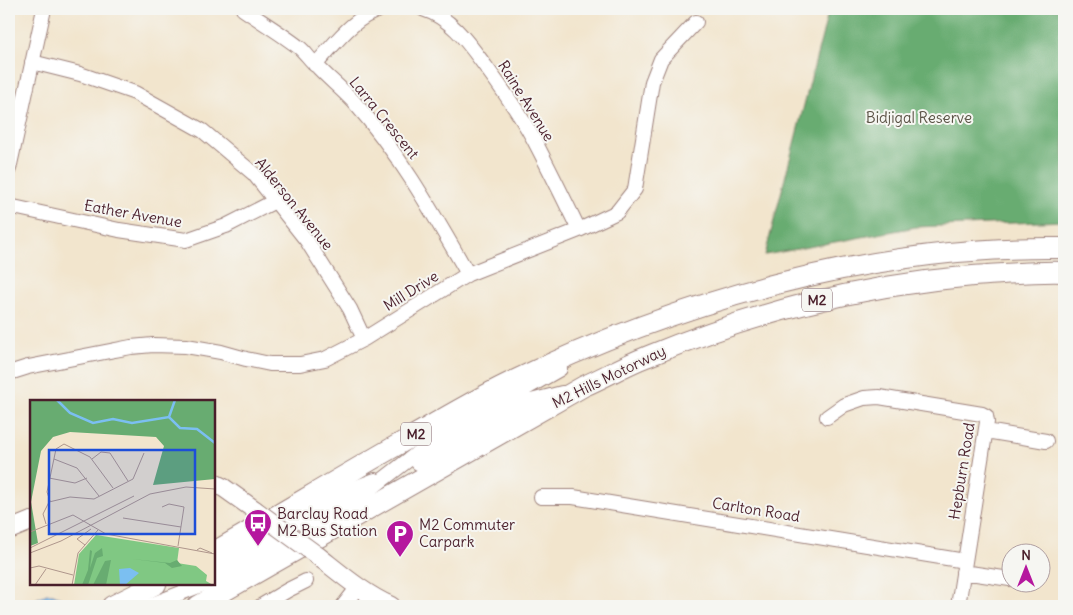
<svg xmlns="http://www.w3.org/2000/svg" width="1073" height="615" font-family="Delius,sans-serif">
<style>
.forest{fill:#68ac71;stroke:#59664e}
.water{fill:#7bbff1;stroke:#626f8e}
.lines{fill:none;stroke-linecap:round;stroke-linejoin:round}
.minor-casing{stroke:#9e827c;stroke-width:16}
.major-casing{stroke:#9e827c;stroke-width:20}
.highway-casing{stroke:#9e827c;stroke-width:22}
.minor{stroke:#fff;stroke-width:14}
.major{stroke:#fff;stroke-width:18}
.highway{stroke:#fff;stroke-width:20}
.major-bridge-casing{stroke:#9e827c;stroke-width:20;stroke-linecap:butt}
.major-bridge{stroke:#fff;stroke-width:18}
.labels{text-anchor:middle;stroke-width:4;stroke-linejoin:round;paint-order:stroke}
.shield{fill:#f6f6f2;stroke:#7e6067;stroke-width:1}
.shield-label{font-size:14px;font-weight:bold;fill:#4a1f2b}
.street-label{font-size:15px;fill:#4a1f2b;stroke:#f6f6f2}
.park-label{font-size:15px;fill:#5a5245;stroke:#f6f6f2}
.poi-label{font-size:15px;fill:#4a1f2b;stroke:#f6f6f2;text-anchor:start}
.inset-river{fill:none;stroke:#7bbff1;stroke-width:2.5}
.inset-road{fill:none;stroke:#af968c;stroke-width:1}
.view{fill:#1d4ed8;fill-opacity:0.15;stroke:#1d4ed8;stroke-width:2.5}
.inset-edge{fill:none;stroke:#4a1f2b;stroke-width:2.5}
</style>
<rect width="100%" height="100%" fill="#f6f6f2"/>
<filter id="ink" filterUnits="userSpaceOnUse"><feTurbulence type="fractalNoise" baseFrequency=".02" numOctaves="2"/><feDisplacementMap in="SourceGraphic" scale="10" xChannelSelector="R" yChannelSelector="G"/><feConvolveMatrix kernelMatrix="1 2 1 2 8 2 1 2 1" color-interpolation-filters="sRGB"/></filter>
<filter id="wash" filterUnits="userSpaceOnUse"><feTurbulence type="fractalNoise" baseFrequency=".0096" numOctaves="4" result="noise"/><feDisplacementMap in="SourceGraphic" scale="20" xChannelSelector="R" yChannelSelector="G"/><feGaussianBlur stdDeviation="1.12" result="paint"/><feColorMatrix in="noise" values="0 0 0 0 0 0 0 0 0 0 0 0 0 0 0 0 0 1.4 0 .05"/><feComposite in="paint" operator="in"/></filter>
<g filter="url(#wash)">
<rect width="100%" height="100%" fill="#f2e5cd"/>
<!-- forest -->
<path class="forest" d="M829 9H1064V221L916 227 765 255Z"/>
<!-- water -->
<path class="water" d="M47 594H53L60 597 63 606H20Z"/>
</g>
<g filter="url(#ink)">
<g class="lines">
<defs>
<path id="minor" d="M243 9C262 22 282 34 300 48 306 53 310 60 316 65 328 78 342 89 354 102 400 154 434 215 468 274
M423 9C452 18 469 44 486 67 503 90 519 113 533 138 549 168 564 199 579 230
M32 62 80 74 135 93 203 131 254 174 307 241 350 309 364 339
M315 65C335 44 352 18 381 9
M9 169 44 9
M9 206 119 230 186 240 226 226 275 201
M9 373 28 367 110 351 131 347 153 345 186 346 204 349 221 352 246 359 270 364H300L325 359 364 339 468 274 579 230 617 212 635 189 652 82 661 59 696 22
M827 417 844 405 864 398 879 397 982 414 986 416 987 422 958 606
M986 431 1046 441
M418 463 531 401 562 393
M541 497H573L965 561
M214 568 267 537 357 487 375 480
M963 572 1010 579
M214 580 225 575 274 548 363 495 416 454 479 415 560 369
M148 606 204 584
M261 606 288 590 306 581
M343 606 358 587"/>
<path id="major" d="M214 483 224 488 255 510
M9 530 31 521
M318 556C341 574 364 594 391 606"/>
<path id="highway" d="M214 552C280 514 346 474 413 436 444 418 476 399 509 383 680 300 873 245 1064 248
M112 606 156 584
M198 606 584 386C605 377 625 365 646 357 753 313 857 286 973 276 1003 274 1034 271 1064 272"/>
</defs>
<!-- minor casing -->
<use href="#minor" class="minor-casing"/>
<!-- major casing -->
<use href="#major" class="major-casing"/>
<!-- highway casing -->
<use href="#highway" class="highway-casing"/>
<!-- minor -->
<use href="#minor" class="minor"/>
<!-- major -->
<use href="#major" class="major"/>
<!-- highway -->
<use href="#highway" class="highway"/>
<defs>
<path id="major-bridge" d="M255 510 318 556"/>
</defs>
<!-- major-bridge casing -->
<use href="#major-bridge" class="major-bridge-casing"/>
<!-- major-bridge -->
<use href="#major-bridge" class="major-bridge"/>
</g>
</g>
<!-- icons -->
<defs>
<symbol id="bus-pin" viewBox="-11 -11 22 30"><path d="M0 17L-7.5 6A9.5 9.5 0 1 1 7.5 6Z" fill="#b5179e" stroke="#f6f6f2"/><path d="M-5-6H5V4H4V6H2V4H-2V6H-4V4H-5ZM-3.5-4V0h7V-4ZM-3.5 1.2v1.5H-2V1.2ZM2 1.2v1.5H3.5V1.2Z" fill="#fff"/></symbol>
<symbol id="parking-pin" viewBox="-11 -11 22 30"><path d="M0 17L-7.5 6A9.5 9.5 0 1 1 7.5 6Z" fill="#b5179e" stroke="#f6f6f2"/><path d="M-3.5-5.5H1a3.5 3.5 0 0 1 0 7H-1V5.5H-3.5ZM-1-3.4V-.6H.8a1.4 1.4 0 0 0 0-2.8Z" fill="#fff"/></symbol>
</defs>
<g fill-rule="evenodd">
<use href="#bus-pin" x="242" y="507" width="32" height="43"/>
<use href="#parking-pin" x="384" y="518" width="32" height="43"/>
</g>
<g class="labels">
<!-- shield labels -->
<g class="shield">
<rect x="802" y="288.5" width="30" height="23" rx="4"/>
<rect x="401" y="422.5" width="30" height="23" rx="4"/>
</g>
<g class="shield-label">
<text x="817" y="305">M2</text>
<text x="416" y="439">M2</text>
</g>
<!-- street labels -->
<g class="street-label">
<text transform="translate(526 101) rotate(58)" y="5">Raine Avenue</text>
<text transform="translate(384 118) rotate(51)" y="5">Larra Crescent</text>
<text transform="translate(294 204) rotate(51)" y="5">Alderson Avenue</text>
<text transform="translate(133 214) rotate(10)" y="5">Eather Avenue</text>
<text transform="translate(411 291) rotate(-32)" y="5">Mill Drive</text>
<text transform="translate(609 377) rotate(-26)" y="5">M2 Hills Motorway</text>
<text transform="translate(962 471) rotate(-81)" y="5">Hepburn Road</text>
<text transform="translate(756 510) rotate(9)" y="5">Carlton Road</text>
</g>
<!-- park labels -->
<g class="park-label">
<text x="919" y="123">Bidjigal Reserve</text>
</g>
<!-- poi labels -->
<g class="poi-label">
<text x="277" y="519">Barclay Road<tspan x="277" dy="17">M2 Bus Station</tspan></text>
<text x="419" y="530">M2 Commuter<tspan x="419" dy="17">Carpark</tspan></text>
</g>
</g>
<!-- overview -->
<g transform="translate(30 400)">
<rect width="185" height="185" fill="#f2e5cd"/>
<path d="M66 135 149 148 147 163 166 166 177 175 176 181 183 185H44L49 154Z" fill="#80c883"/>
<path d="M0 0H185V79L123 85 134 46 126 37 40 32 23 37 11 51 1 102 8 143 0 146ZM72 148 73 156 67 158 58 185H52L58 170 60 150 62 151 60 168 65 153ZM102 159 140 163 147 160 152 166 142 168 135 163ZM81 160 76 185H63L75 161Z" fill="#68ac71"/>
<path d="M100 168 109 173 95 185H90L89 169Z" fill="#7bbff1"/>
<path class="inset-river" d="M27 0 40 13 63 23 83 19 102 23 139 17 150 28 167 29 185 43M139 17 145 0"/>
<path class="inset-road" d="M24 59 47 68 69 96M62 59 71 52 80 53 98 81M19 78 45 83 57 78M20 101 17 92 26 49 34 44 60 57 83 88M132 107 139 104 154 107 148 146M93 118 151 127M16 124 13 114 19 102 40 97 64 99 103 79 114 53M0 132 43 115 76 134 185 154M55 145 47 139 61 129M0 148 104 96M167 150 170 148 182 153M0 153 31 141 120 94 156 87 185 89M0 168 9 166 43 175M5 185 16 169M42 185 48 153 68 130"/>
<path class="view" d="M19 50H165V134H19Z"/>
<rect width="185" height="185" class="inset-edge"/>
</g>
<!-- margin -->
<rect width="1073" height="615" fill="none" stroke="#f6f6f2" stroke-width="30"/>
<!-- north arrow -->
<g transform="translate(1026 568)"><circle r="24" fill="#f6f6f2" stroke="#b1a0a2"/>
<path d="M0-4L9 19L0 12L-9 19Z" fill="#b5179e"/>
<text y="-8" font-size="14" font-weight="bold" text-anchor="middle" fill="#4a1f2b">N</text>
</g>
</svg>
